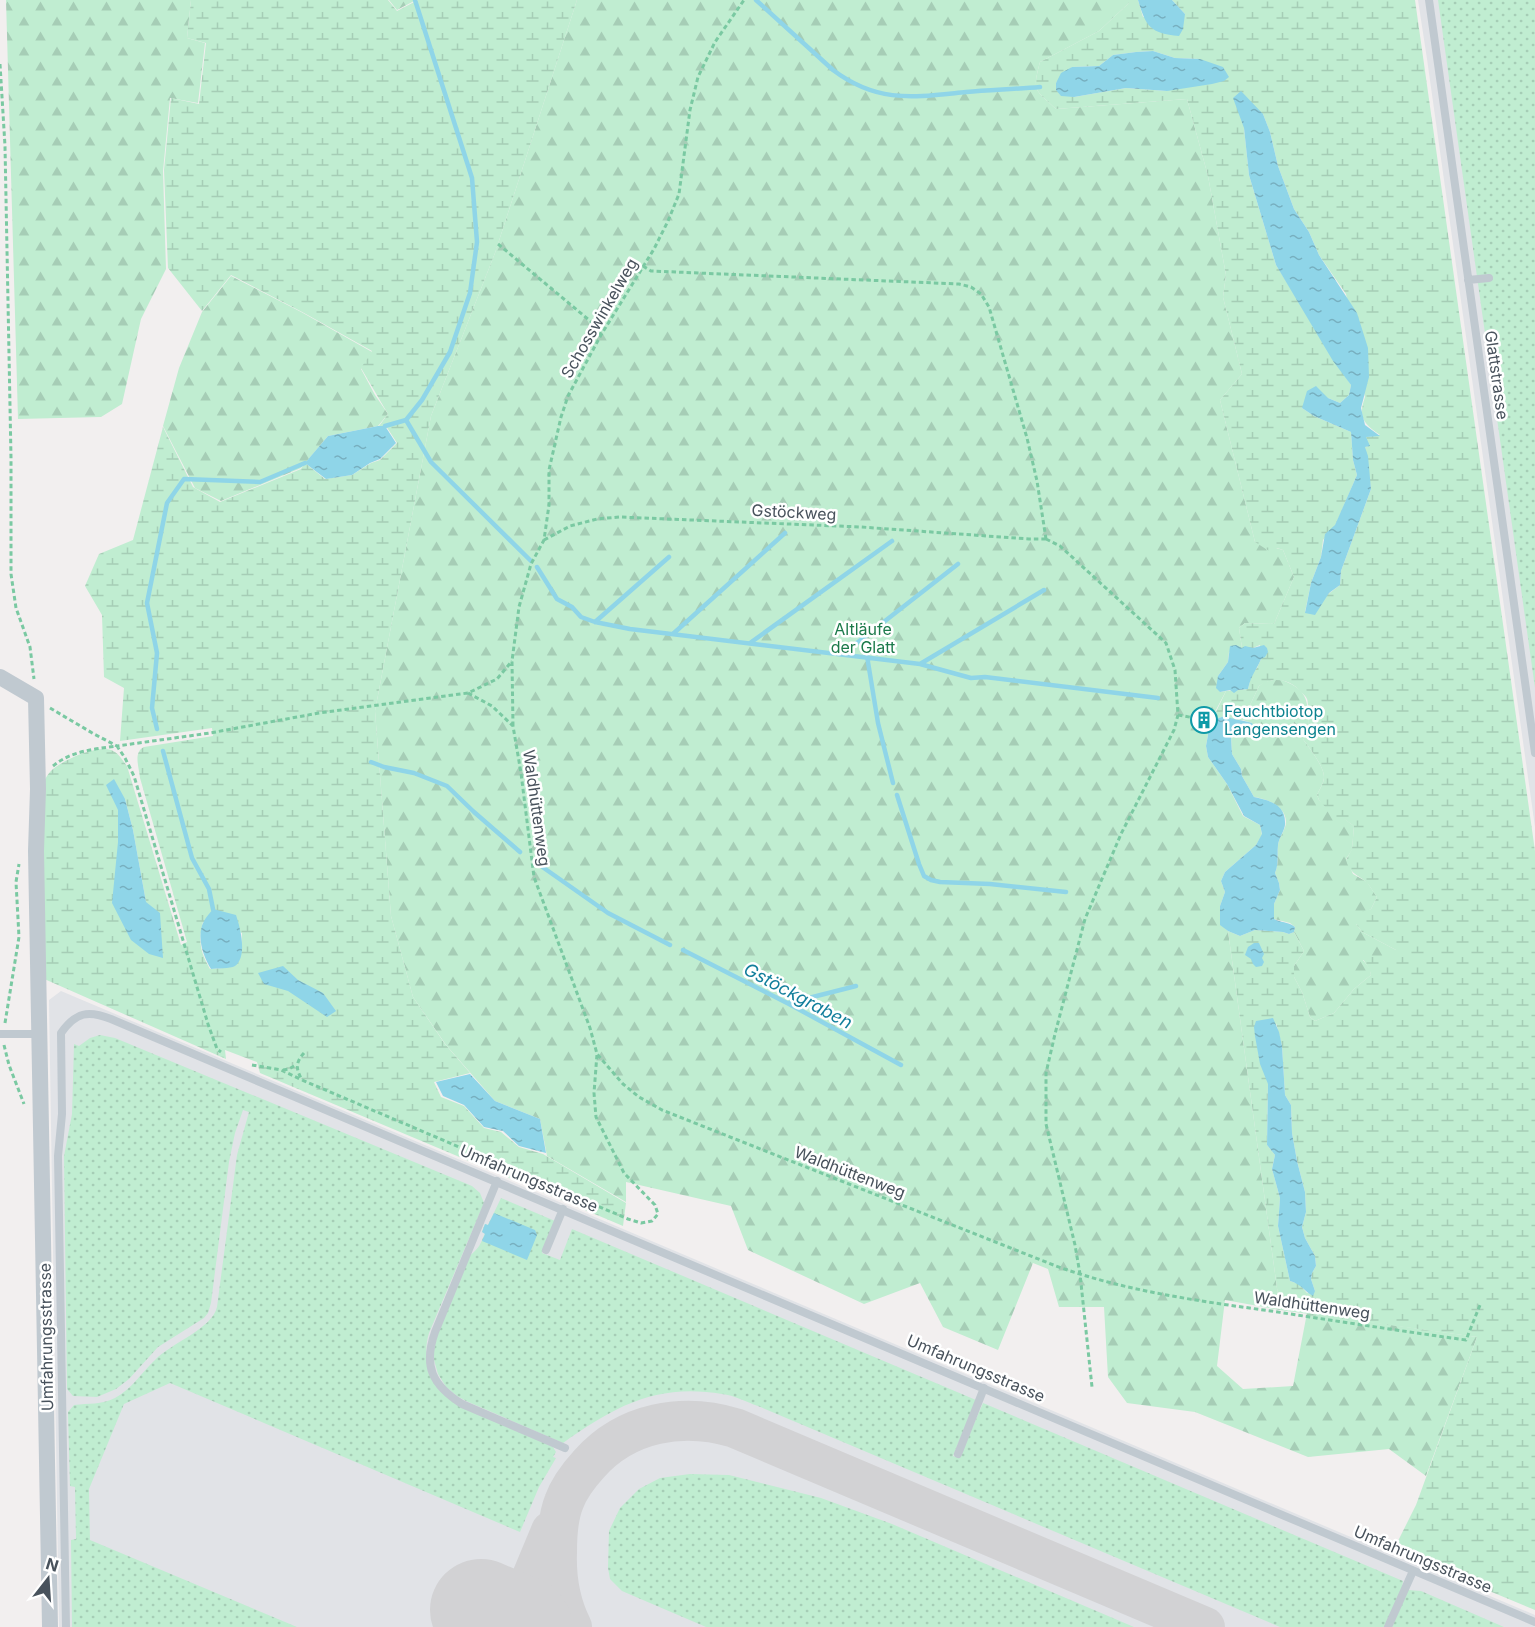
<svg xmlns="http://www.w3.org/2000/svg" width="1535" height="1627" font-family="Inter,sans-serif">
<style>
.airport{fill:#e1e3e7}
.grass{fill:url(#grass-dots)}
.forest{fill:url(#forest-firs)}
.wetland{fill:url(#wetland-marsh);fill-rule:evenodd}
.water{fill:url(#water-ripples)}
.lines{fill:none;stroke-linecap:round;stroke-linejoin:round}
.stream{stroke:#8fd5e8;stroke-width:4.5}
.taxiway{stroke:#d2d2d4;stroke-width:40}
.runway{stroke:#d2d2d4;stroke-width:102}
.path{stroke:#7ac9a2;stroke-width:3;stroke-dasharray:4.5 3;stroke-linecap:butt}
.lane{stroke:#c0c9d0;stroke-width:8}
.street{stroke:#c0c9d0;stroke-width:16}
.lane-bridge{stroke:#c0c9d0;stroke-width:8}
.labels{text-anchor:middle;stroke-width:5;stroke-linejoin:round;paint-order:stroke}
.street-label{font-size:16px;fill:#48525c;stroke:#fff}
.park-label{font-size:16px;fill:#1c7a4b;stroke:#fff}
.culture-label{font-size:16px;fill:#0d838f;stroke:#fff;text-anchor:start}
.water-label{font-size:18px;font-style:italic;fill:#137f9c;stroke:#fff}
</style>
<defs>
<pattern id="grass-dots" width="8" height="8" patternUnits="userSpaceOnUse" patternTransform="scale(1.5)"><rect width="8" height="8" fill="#c0edd1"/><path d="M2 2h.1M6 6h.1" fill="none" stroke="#a6cdb6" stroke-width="1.8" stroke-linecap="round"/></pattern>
<pattern id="forest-firs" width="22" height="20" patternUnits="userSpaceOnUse" patternTransform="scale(1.5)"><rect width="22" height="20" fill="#c0edd1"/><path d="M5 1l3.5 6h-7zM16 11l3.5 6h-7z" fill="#a6cdb6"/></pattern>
<pattern id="wetland-marsh" width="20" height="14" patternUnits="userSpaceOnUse" patternTransform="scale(1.5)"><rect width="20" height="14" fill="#c0edd1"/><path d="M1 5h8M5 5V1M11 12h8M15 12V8" fill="none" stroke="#a6cdb6"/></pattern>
<pattern id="water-ripples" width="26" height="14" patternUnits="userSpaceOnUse" patternTransform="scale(1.5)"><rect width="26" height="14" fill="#8fd5e8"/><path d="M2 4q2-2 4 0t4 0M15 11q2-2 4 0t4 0" fill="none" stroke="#77afbf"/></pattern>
</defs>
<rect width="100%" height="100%" fill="#f2efef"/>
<!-- airport -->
<path class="airport" d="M1418 0H1535V827L1427 59Z
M61 991 1535 1615V1627H59L49 1000Z"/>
<!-- grass -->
<path class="grass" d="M1438 0H1535V688Z
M100 1035 115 1038 472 1186 480 1193 484 1203 429 1333C422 1356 430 1369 439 1390L553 1447 556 1452 553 1457 556 1458 539 1487 520 1532 170 1383 124 1404 89 1489 90 1540 297 1627H72L71 1540 76 1539 75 1487 70 1486 68 1412 74 1405C89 1403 101 1405 115 1398 132 1389 141 1373 155 1360 171 1343 212 1329 217 1307L237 1155 249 1112 243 1110 235 1133 229 1162 211 1303 208 1313 204 1318 158 1347 129 1379 116 1389 97 1397 73 1396 67 1389 64 1156 72 1114 74 1044 79 1046 90 1038Z
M501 1198 555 1221 542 1253 560 1260 572 1229 976 1400 953 1456 959 1458 983 1403 1403 1581 1402 1588 1385 1627H1280L758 1406C746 1402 734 1395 722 1394 657 1383 615 1406 563 1443L466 1401 457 1396 446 1387 438 1374 434 1360 433 1345 469 1256C479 1249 481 1243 485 1233L482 1232 485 1224 488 1225Z
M690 1474 729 1475 821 1498 892 1524 1134 1627H706L622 1591 610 1579 608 1568 609 1531 620 1508 639 1489 660 1478Z
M1408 1590 1421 1591 1504 1627H1392Z"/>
<!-- forest -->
<path class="forest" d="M6 0H191L187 38 205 43 198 103 170 98 163 171 166 269 141 319 122 404 101 417 18 419Z
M389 0H416L397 10Z
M577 0H1129V3L1099 31 1040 62C1032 92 1035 89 1056 109L1187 99 1208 176 1226 275 1223 297 1242 374 1220 400 1255 542 1283 550 1294 577 1274 624 1245 623 1239 628 1242 648 1229 652 1228 662 1218 676 1220 692 1226 691 1208 725V735L1206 746 1208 757 1227 784 1243 816 1260 825 1262 835 1256 845 1225 872 1221 881 1225 892 1220 906V924L1228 931 1280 1310 1225 1300 1217 1366 1243 1389 1293 1386 1307 1313 1477 1337 1426 1476 1389 1449 1308 1457 1195 1412 1127 1403 1108 1377 1104 1307H1059L1048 1269 1033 1263 998 1350 943 1327 920 1283 864 1304 748 1250 731 1206 626 1182V1202L547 1156 540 1119 495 1101 446 1045 413 997 391 916 375 711 431 416 495 253Z
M231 276 303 313 372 352 361 369 375 395 388 414 378 426 328 436 301 468 221 501 195 488 163 426 179 368 202 312Z
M1278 679C1311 689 1308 703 1308 732L1303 736V739C1309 748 1324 766 1324 777 1324 783 1319 790 1317 795L1319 800 1354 826 1352 850 1346 859 1353 874 1367 882 1377 897 1371 909 1365 912 1356 924 1362 932 1396 950 1397 958 1363 960 1370 969 1371 975 1354 989 1334 1013 1315 1021 1310 1017 1302 992 1294 977V966L1304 951 1294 932 1295 927 1290 923 1274 919V904L1280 890 1279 883 1275 873C1279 864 1277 855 1278 845 1279 837 1286 829 1286 822 1286 806 1267 799 1254 797L1242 776 1241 769 1232 754 1231 736H1245L1252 723 1243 720 1259 686 1264 682Z"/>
<!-- wetland -->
<path class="wetland" d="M191 0H388L397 11 418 0H577L495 253 431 416 375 711 391 916 413 997 445 1044 470 1073 434 1082 441 1097 464 1106 484 1128 501 1132 519 1147 543 1154 626 1203 623 1226 260 1073 257 1062 225 1050 226 1059 42 978 40 788C44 783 46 776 50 772 60 761 96 745 111 750 118 752 123 761 127 766L181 945 187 942 140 778C139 767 133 752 144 747L213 736 212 728 120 741 124 688 104 677 102 615 85 586 99 554 133 540 163 427 193 487 220 502 301 469 305 463 325 479 352 475 371 463 380 460 397 443 386 426H379L388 414 361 368 372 351 304 313 231 275 202 311 168 268 164 170 171 98 199 104 206 43 187 38ZM125 799 133 830 146 902 118 842V810ZM203 922 242 933C241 965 242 967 210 969 200 952 198 940 203 922Z
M1129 0H1138L1143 17 1185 14 1172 0H1415L1535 851V1610L1393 1551 1416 1505 1477 1337 1280 1310 1228 931 1240 936 1255 930 1283 932 1289 934 1294 932 1304 951 1294 966V977L1302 992 1310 1017 1315 1021 1334 1013 1354 989 1371 975C1370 967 1364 963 1362 956L1396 958V950L1362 932 1356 924 1349 919 1352 915 1371 909 1377 897C1373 892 1370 885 1365 881 1356 874 1349 872 1346 860L1352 849 1354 826 1344 819H1336L1319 800 1317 795C1319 790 1324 783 1324 777 1324 766 1309 748 1303 739V736L1308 732C1308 725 1309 704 1307 699 1306 696 1303 694 1301 692 1290 679 1273 676 1259 686L1243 720 1237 721 1225 716 1212 720 1226 691 1248 689 1252 672 1257 668 1261 659 1260 645 1253 648H1242L1239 628 1245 623 1274 624 1294 577 1283 550 1277 548 1269 551 1255 542 1220 400 1242 374 1223 297 1226 275 1208 176 1187 99 1056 109C1035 89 1032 92 1040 62L1099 31 1129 3ZM1153 51 1175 58 1200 59 1167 91 1126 88 1074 97 1056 90V83L1072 67 1099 66 1113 55 1136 52ZM1263 114 1270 132 1278 166 1294 209 1309 232 1319 255 1346 294 1365 397C1358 417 1363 423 1380 435L1365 437 1369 446 1365 447 1371 489 1341 571 1340 585 1305 612 1311 583 1321 557 1323 540 1335 526 1357 475 1353 460 1351 432 1314 416 1302 408 1328 398 1340 403 1349 395 1351 385 1276 265 1249 175 1244 128ZM1276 1023 1282 1046 1285 1095 1291 1105 1292 1133 1297 1161 1305 1192 1306 1212 1302 1227 1305 1238 1315 1256 1316 1266 1312 1273 1311 1279 1315 1291 1307 1293 1299 1284 1290 1281 1278 1226 1280 1198 1272 1169 1275 1155 1267 1145 1268 1084Z"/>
<!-- water -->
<path class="water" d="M1138 0H1172L1185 14 1183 29 1179 36C1150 33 1146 27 1138 0Z
M1153 51 1175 58 1200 59 1223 67 1229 77 1224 81 1212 84 1167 91 1126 88 1074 97 1061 96 1056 90V83L1061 73 1072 67 1099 66 1113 55 1136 52Z
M1241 91 1263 114 1270 132 1278 166 1294 209 1309 232 1319 255 1357 313 1368 348 1369 377 1361 408 1365 425 1380 436 1366 437 1370 446 1365 447 1368 456 1371 489 1341 571 1340 585 1329 593 1315 615 1305 613 1311 583 1321 557 1325 534 1335 525 1357 475 1353 460 1351 432 1314 416 1302 408 1307 391 1316 386 1328 398 1340 403 1349 395 1351 385 1333 361 1276 265 1249 175 1244 128 1233 98Z
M378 426H385L396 443 380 459 370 463 352 475 326 479 305 463 328 436Z
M1236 645 1242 648 1245 646 1253 648 1264 645 1267 648 1268 652 1265 657 1261 659C1256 671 1251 675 1248 689L1238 690 1234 693 1230 690 1220 692 1216 688 1218 676 1228 662 1230 646Z
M1225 716C1234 720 1243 720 1252 723L1254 727 1252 733 1245 736 1231 737 1232 754 1241 769 1242 776 1254 797C1268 800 1285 804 1285 822 1286 829 1279 837 1278 845 1277 854 1279 864 1275 873L1279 883 1280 890 1274 904V919C1281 923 1287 921 1295 927L1294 932 1289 934 1283 932 1255 930 1240 936 1228 931 1220 925V906L1225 892 1221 881 1225 872 1256 845 1262 834 1260 825 1244 816 1227 784 1208 757 1206 746 1208 735V725L1212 720Z
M114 779 125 799 133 830 146 902 160 913 163 958 149 954 131 940 112 903 118 842V810L106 785Z
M213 909 236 915C240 927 248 956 235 966 230 969 217 968 211 969 203 956 196 936 204 921 206 917 210 913 213 909Z
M1254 943H1259L1264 954 1262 958 1264 962 1262 966 1256 967 1253 964 1251 959 1245 955 1248 947Z
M283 966 298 980 323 993 336 1011 327 1017 288 991 264 984 258 973Z
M1273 1018 1279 1032 1282 1046 1285 1095 1291 1105 1292 1133 1297 1161 1305 1192 1306 1212 1302 1227 1305 1238 1315 1256 1316 1266 1312 1273 1311 1279 1315 1291 1313 1296C1304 1291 1301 1284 1290 1281L1278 1226 1280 1198 1272 1169 1275 1155 1267 1145 1268 1084 1260 1064 1255 1036 1254 1027 1256 1021Z
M470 1074 495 1101 540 1119 546 1153 519 1146 503 1131 484 1127 464 1105 443 1096 436 1082Z
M494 1213 535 1230 537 1235 527 1260 482 1241 485 1234 482 1232 485 1224 488 1225Z"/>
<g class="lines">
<!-- stream -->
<path class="stream" d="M756 0 833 70C878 104 915 97 966 92 991 90 1016 89 1040 87
M406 420 431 462 531 561
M385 426 406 420 422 400 450 352 470 293 477 242 472 178 415 0
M537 567 557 599 572 607 581 617 595 622 630 629 920 664 971 678 985 677 1158 698
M595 622 669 557
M674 633 785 533
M750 643 892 541
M844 653 958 564
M867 656 878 723 893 783
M920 664 1044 590
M157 729 152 708 157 653 147 603 167 503 184 479 260 482 305 463
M163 751 192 858 209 889 213 909
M371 762 384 767 414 773 447 786 474 812 520 852
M897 795 919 864 924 876 931 880 940 882 990 884 1066 892
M541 866 608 913 670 945
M683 950 789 1004 901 1065
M789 1003 856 986"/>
<!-- taxiway -->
<path class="taxiway" d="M511 1627 551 1531
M572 1627C560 1603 556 1578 557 1552 557 1535 558 1517 564 1502 569 1488 579 1475 589 1464 626 1422 683 1412 735 1428L1205 1627"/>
<!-- runway -->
<path class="runway" d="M481 1610 521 1627"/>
<!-- path -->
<path class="path" d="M0 64 5 146 11 458V574L16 608 30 647 34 679
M498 244 595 325 601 335
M643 266 651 271 959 284 971 287 981 294 989 307 1027 438 1037 481 1046 539
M1046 539 1060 546 1166 643 1175 670 1178 715 1174 730 1121 834 1085 919 1055 1034 1046 1073V1124L1075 1245 1080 1274 1092 1387
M544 540 570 526 597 519 619 517 861 527 1029 539H1046
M468 693 492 706 513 726 521 773 534 877 590 1028 597 1054 623 1084 639 1097 662 1110 1056 1266C1125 1291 1198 1301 1271 1311 1336 1321 1401 1331 1466 1340L1480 1305
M50 708 94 734 117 746 210 733 319 713 468 693 497 679 512 661
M1178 715 1200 719
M513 726 512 661 519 607 531 564 544 540 549 505V470L561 417 568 396 601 335 654 249 668 221 679 194 690 110 698 77 715 42 744 0
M53 766C71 751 94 749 117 746L125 758 134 776 208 1024 217 1049 221 1052
M5 1023 19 937 16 882 19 864
M4 1045 9 1065 24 1104
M304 1053C295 1063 296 1069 302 1080L628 1219 641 1223 652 1221 658 1214 655 1205 624 1173 596 1117 594 1093 597 1054
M252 1065 281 1070 302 1080
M283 1070 289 1069 296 1065"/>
<!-- lane -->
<path class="lane" d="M1429 0 1535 753
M1468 280 1489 278
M497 1181 435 1332C423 1366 432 1385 462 1404L565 1448
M546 1250 563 1209
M958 1454 984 1388
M66 1627 58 1156 62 1114 61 1033C76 1012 88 1010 111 1019L1535 1622
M1388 1627 1413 1571"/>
<!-- street -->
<path class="street" d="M0 677 36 698 38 789 36 851 50 1627"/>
<!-- lane-bridge -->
<path class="lane-bridge" d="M0 1034H34"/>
</g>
<!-- icons -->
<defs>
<symbol id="building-ring" viewBox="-11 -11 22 22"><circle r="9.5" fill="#fff" stroke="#0f9aa8" stroke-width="1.5"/><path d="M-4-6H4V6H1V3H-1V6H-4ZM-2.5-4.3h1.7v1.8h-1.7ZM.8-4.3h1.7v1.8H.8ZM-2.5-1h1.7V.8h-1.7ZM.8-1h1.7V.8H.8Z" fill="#0f9aa8"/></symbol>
</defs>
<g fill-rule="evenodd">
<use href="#building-ring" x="1189" y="705" width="30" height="30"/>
</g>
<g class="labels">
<!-- street labels -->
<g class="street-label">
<text transform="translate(599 318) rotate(-60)" y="6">Schosswinkelweg</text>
<text transform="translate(1497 375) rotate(82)" y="6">Glattstrasse</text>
<text transform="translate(794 512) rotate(3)" y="6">Gstöckweg</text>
<text transform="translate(537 808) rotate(82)" y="6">Waldhüttenweg</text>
<text transform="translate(850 1172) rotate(21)" y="6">Waldhüttenweg</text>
<text transform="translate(529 1178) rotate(23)" y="6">Umfahrungsstrasse</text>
<text transform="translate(1312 1305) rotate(8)" y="6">Waldhüttenweg</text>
<text transform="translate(46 1337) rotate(-91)" y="6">Umfahrungsstrasse</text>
<text transform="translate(976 1368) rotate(23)" y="6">Umfahrungsstrasse</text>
<text transform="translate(1423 1559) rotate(23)" y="6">Umfahrungsstrasse</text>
</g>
<!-- park labels -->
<g class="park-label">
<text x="863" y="635">Altläufe<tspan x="863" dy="18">der Glatt</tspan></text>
</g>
<!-- culture labels -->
<g class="culture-label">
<text x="1224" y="717">Feuchtbiotop<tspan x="1224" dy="18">Langensengen</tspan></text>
</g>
<!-- water labels -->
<g class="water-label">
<text transform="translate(798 996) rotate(28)" y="6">Gstöckgraben</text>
</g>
</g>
<!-- north arrow -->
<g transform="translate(48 1579) rotate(17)" stroke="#ffffff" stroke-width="4.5" paint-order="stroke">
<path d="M0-4.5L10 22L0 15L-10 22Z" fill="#48525c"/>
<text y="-9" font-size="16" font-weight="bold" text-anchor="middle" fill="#48525c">N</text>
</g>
</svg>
